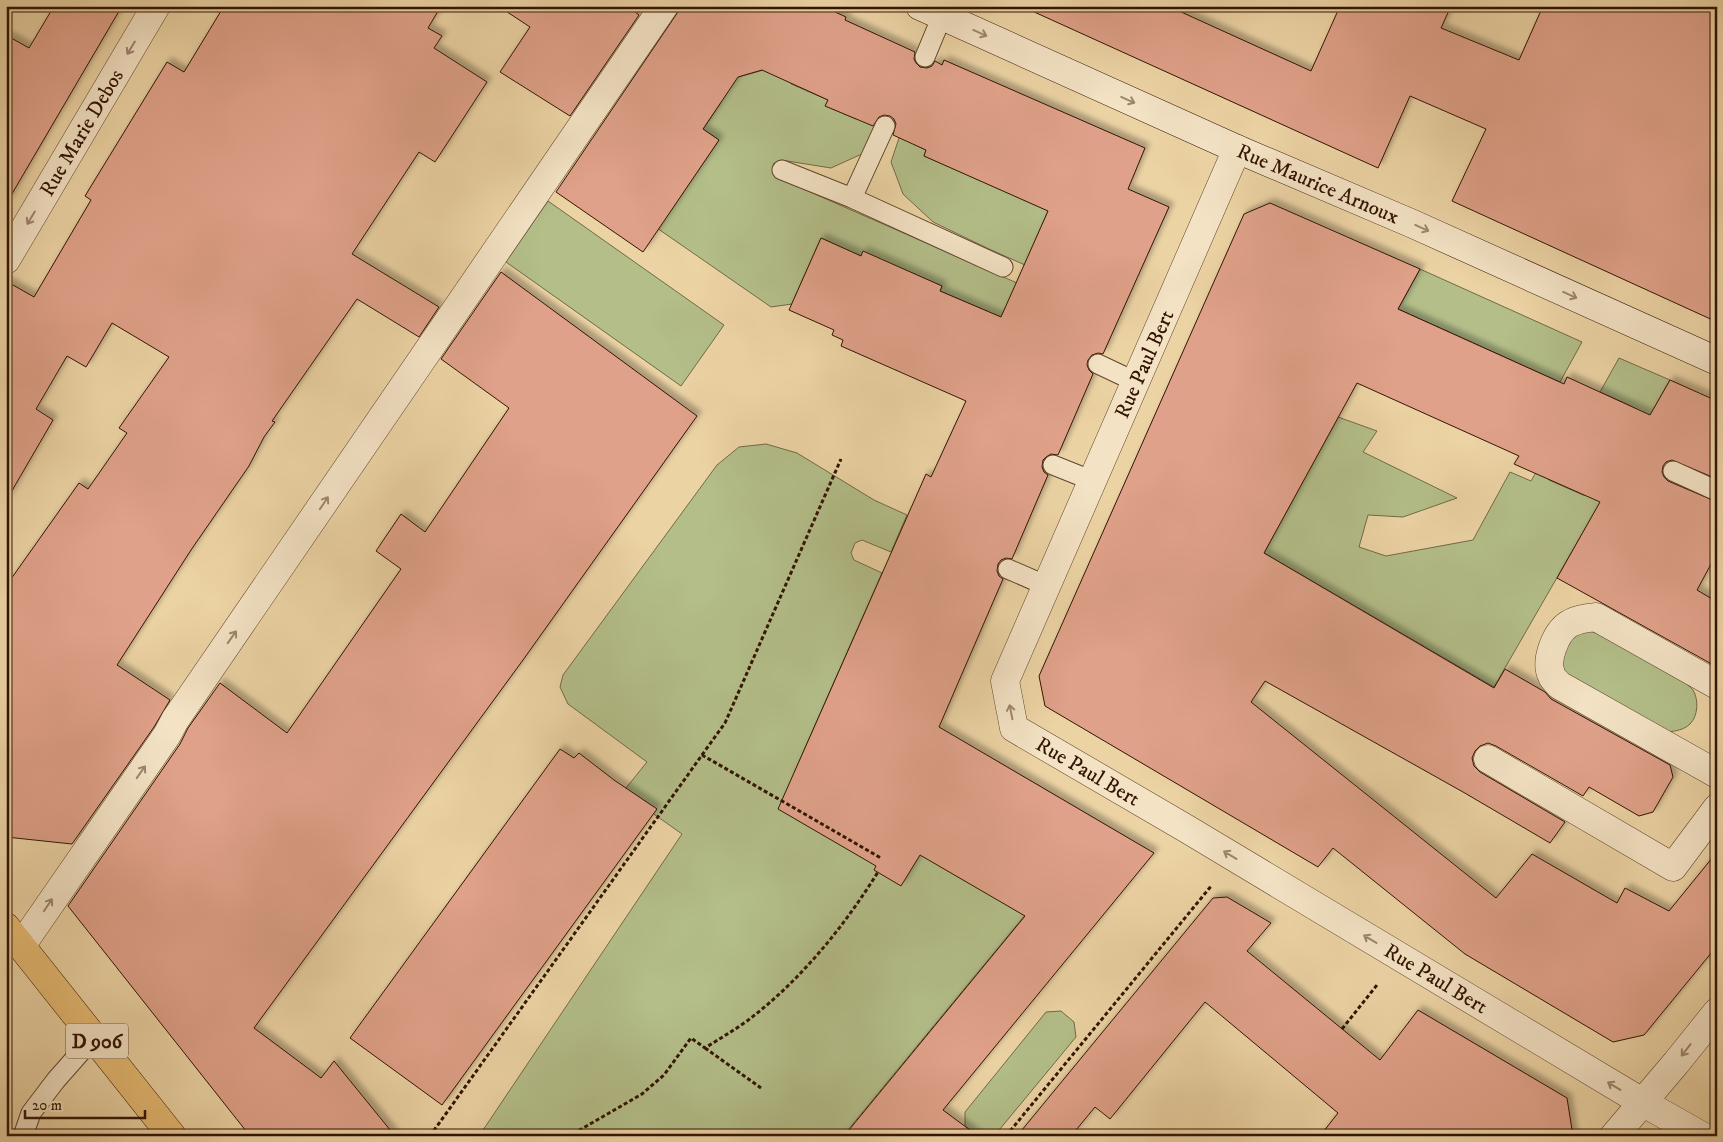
<svg xmlns="http://www.w3.org/2000/svg" width="1723" height="1142" font-family="'IM FELL DW Pica',serif">
<style>
.green{fill:#b3be89;stroke:#726946}
.building{fill:#dfa189;stroke:#321403;filter:url(#shadow)}
.lines{fill:none;stroke-linecap:round;stroke-linejoin:round}
.lane-casing{stroke:#60442b;stroke-width:21}
.street-casing{stroke:#60442b;stroke-width:29}
.secondary-casing{stroke:#321403;stroke-width:29}
.primary-casing{stroke:#321403;stroke-width:29}
.path{stroke:#321403;stroke-width:3;stroke-dasharray:4 2.5;stroke-linecap:butt}
.lane{stroke:#f3e2c4;stroke-width:19}
.street{stroke:#f3e2c4;stroke-width:28}
.secondary{stroke:#f3e2c4;stroke-width:28}
.primary{stroke:#e6ba72;stroke-width:28}
.oneway{stroke:#9c856d}
.labels{text-anchor:middle;stroke-width:4;stroke-linejoin:round;paint-order:stroke}
.shield{fill:#f3e2c4;stroke:#6c523d;stroke-width:1}
.shield-label{font-size:20px;font-weight:bold;fill:#321403}
.street-label{font-size:21px;fill:#321403;stroke:#f3e2c4}
</style>
<defs>
<filter id="shadow"><feDropShadow dx="4.5" dy="-4.5" stdDeviation="2.5" flood-color="#0004"/></filter>
</defs>
<rect width="100%" height="100%" fill="#ecd3a4"/>
<filter id="stains"><feTurbulence type="fractalNoise" baseFrequency=".004" numOctaves="4"/><feColorMatrix values="0 0 0 0 .2 0 0 0 0 .09 0 0 0 0 .02 0 0 0 .5 -.17"/></filter>
<radialGradient id="worn" r=".72"><stop offset=".6" stop-color="#630" stop-opacity="0"/><stop offset="1" stop-color="#630" stop-opacity=".3"/></radialGradient>
<!-- green -->
<path class="green" d="M778 66 795 74 791 84 828 100 826 106 856 119 858 114 887 126 864 153 831 168 781 160 774 176 1017 283 1001 317 940 291 942 286 864 252 861 256 821 238 792 304 771 307 654 226 676 202 719 140 703 129 720 104V82Z
M901 132 916 139 913 144 926 150 924 156 1005 191 1053 200 1025 265 989 249 933 222 903 194 891 162Z
M548 201 724 325 681 386 506 262Z
M1420 269 1582 342 1560 382 1398 309Z
M1619 358 1670 380 1647 421 1631 406 1600 392Z
M1338 417 1377 431 1363 452 1457 498 1403 517 1368 515 1359 547 1386 556 1473 540 1510 472 1531 481 1539 467 1549 480 1583 495 1604 496 1494 687 1264 553Z
M766 444 797 453 874 500 907 515 891 552 862 540 855 543 851 553 854 560 882 573 795 771 1083 845 843 1136H479L682 834 641 805 626 788 647 762 568 704 560 687 563 675 717 465 739 447Z
M1589 631 1601 634 1685 682C1687 685 1691 687 1693 690 1699 700 1698 716 1690 724 1684 730 1675 731 1668 732L1564 672 1561 649 1578 632Z
M1061 1011 1074 1022 1076 1037 995 1135 978 1136 965 1126V1112L1046 1012Z"/>
<!-- building -->
<path class="building" d="M54 6H122L6 204V35L29 48Z
M224 6H441L428 28 442 36 434 48 487 82 435 162 419 152 352 254 439 307 419 337 357 299 272 421 275 422 264 437 249 466 191 550 117 665 170 700 154 727 72 844 6 837V586L79 483 88 489 127 433 119 428 169 357 112 323 86 367 67 356 36 409 53 420 6 501V281L34 297 91 200 85 196 167 62 184 72Z
M498 6H627L639 15 570 116 500 72 530 27Z
M682 6H822L846 17 845 20 915 52 914 59 916 63 920 67 927 68 932 66 935 61 942 65 944 60 1145 148 1128 189 1169 207 1103 354 1098 353 1092 355 1088 360 1087 365 1089 370 1093 374 1058 455 1051 454 1046 457 1043 460 1042 467 1044 472 1048 475 1012 559 1006 558 1001 560 998 564 997 571 999 576 1003 579 939 727 1154 853 943 1110 978 1136H844L1025 916 920 855 901 886 874 870 876 866 778 809 926 474 931 477 966 401 841 346 843 340 832 335 834 330 789 310 821 238 861 256 863 251 942 286 940 291 1001 317 1048 211 924 156 926 150 893 135 896 124 894 119 890 116 884 115 879 117 873 126 825 106 828 100 762 70 738 77 703 129 719 140 643 252 556 192Z
M1021 6H1168L1311 71 1340 6H1451L1441 28 1519 60 1543 6H1717V322L1452 201 1486 129 1410 96 1378 168Z
M1270 203 1420 269 1398 309 1564 384 1567 377 1650 415 1670 380 1717 401V479L1672 460 1666 462 1663 466 1662 472 1664 477 1668 481 1717 502V553L1697 590 1717 602V667L1557 578 1600 502 1514 464 1519 456 1357 383 1264 553 1494 688 1505 669 1545 692 1551 699 1670 765 1673 777 1653 812 1639 816 1589 787 1583 796 1496 746 1488 743 1480 746 1475 751 1472 758 1474 766 1480 772 1565 822 1550 843 1463 792 1265 681 1251 702 1496 898 1532 854 1617 903 1625 888 1669 911 1717 852V946L1644 1035 1613 1042 1465 954 1333 848 1318 867 1045 706 1039 676 1244 214Z
M501 272 697 416 523 660 254 1028 321 1078 334 1061 395 1136H250L68 906 180 744 188 728 220 683 287 733 401 569 376 551 401 514 425 532 509 408 441 359Z
M560 749 574 758 579 753 614 780 657 809 442 1105 350 1038Z
M1227 897 1271 923 1247 951 1380 1060 1418 1010 1567 1098 1573 1136H1320L1338 1113 1205 1002 1110 1119 1095 1107 1071 1136H1017L1213 898Z"/>
<g class="lines">
<defs>
<path id="lane" d="M925 57 942 16
M885 126 852 198 1003 267
M782 170 852 198
M1098 364 1136 382
M1053 465 1093 481
M1673 471 1717 491
M1008 569 1047 586
M23 1136 31 1113 56 1080 94 1037"/>
<g id="street">
<path id="s1" d="M1237 149 1005 681 1014 728 1187 829 1642 1102 1702 1136"/>
<path id="s2" d="M6 260 156 6"/>
<path d="M1717 685 1596 617C1587 618 1577 619 1569 624 1556 632 1544 661 1552 676 1553 679 1557 682 1559 685L1717 774"/>
<path d="M1488 759 1673 867 1717 808"/>
<path d="M21 946 167 735 175 720 664 6"/>
<path d="M1614 1136 1676 1063 1717 1012"/>
</g>
<g id="secondary">
<path id="s3" d="M920 6 1237 149 1413 224 1717 361"/>
</g>
<path id="primary" d="M6 927 172 1136"/>
</defs>
<!-- lane casing -->
<use href="#lane" class="lane-casing"/>
<!-- street casing -->
<use href="#street" class="street-casing"/>
<!-- secondary casing -->
<use href="#secondary" class="secondary-casing"/>
<!-- primary casing -->
<use href="#primary" class="primary-casing"/>
<!-- path -->
<path class="path" d="M702 755 725 723 841 459
M1342 1029 1377 985
M705 1048 761 1088
M430 1136 702 755 881 858
M567 1136 578 1131 642 1094 664 1075 691 1038 705 1048C719 1039 733 1031 747 1021 800 981 843 928 878 872
M1006 1136 1212 885"/>
<!-- lane -->
<use href="#lane" class="lane"/>
<!-- street -->
<use href="#street" class="street"/>
<!-- secondary -->
<use href="#secondary" class="secondary"/>
<!-- primary -->
<use href="#primary" class="primary"/>
</g>
<!-- one-way arrows -->
<defs><path id="oneway-shaft" d="M-6 0H5M1.5-3L5.5 0L1.5 3" fill="none" stroke-width="1.6" stroke-linecap="round" stroke-linejoin="round" transform="scale(1.25)"/></defs>
<g class="oneway">
<use href="#oneway-shaft" transform="translate(980 33) rotate(24)"/>
<use href="#oneway-shaft" transform="translate(131 48) rotate(121)"/>
<use href="#oneway-shaft" transform="translate(1128 100) rotate(24)"/>
<use href="#oneway-shaft" transform="translate(31 218) rotate(121)"/>
<use href="#oneway-shaft" transform="translate(1422 228) rotate(24)"/>
<use href="#oneway-shaft" transform="translate(1570 295) rotate(24)"/>
<use href="#oneway-shaft" transform="translate(324 503) rotate(-56)"/>
<use href="#oneway-shaft" transform="translate(232 637) rotate(-55)"/>
<use href="#oneway-shaft" transform="translate(1011 712) rotate(-101)"/>
<use href="#oneway-shaft" transform="translate(141 772) rotate(-55)"/>
<use href="#oneway-shaft" transform="translate(1230 855) rotate(-149)"/>
<use href="#oneway-shaft" transform="translate(48 905) rotate(-56)"/>
<use href="#oneway-shaft" transform="translate(1370 939) rotate(-149)"/>
<use href="#oneway-shaft" transform="translate(1686 1050) rotate(128)"/>
<use href="#oneway-shaft" transform="translate(1614 1086) rotate(-149)"/>
</g>
<g class="labels">
<!-- shield labels -->
<rect class="shield" x="66" y="1023.5" width="62" height="35" rx="4"/>
<g class="shield-label">
<text x="97" y="1048">D 906</text>
</g>
<!-- street labels -->
<g class="street-label">
<text dy="7" stroke="none"><textPath href="#s2" startOffset="148">Rue Marie Debos</textPath></text>
<text dy="7" stroke="none"><textPath href="#s3" startOffset="436">Rue Maurice Arnoux</textPath></text>
<text transform="translate(1144 364) rotate(-66)" y="7">Rue Paul Bert</text>
<text dy="7" stroke="none"><textPath href="#s1" startOffset="714">Rue Paul Bert</textPath></text>
<text dy="7" stroke="none"><textPath href="#s1" startOffset="1119">Rue Paul Bert</textPath></text>
</g>
</g>
<!-- margin -->
<rect width="1723" height="1142" fill="none" stroke="#ecd3a4" stroke-width="25"/>
<rect x="8" y="8" width="1708" height="1127" fill="none" stroke="#321403" stroke-width="2.5"/>
<rect x="12" y="12" width="1698" height="1117" fill="none" stroke="#321403"/>
<!-- scale -->
<path d="M25 1110v8h120v-8" fill="none" stroke="#321403" stroke-width="2.5"/>
<text x="32" y="1110" font-size="15" fill="#321403" stroke="#f3e2c4" stroke-width="4" paint-order="stroke">20 m</text>
<rect width="100%" height="100%" filter="url(#stains)"/>
<rect width="100%" height="100%" fill="url(#worn)"/>
</svg>
